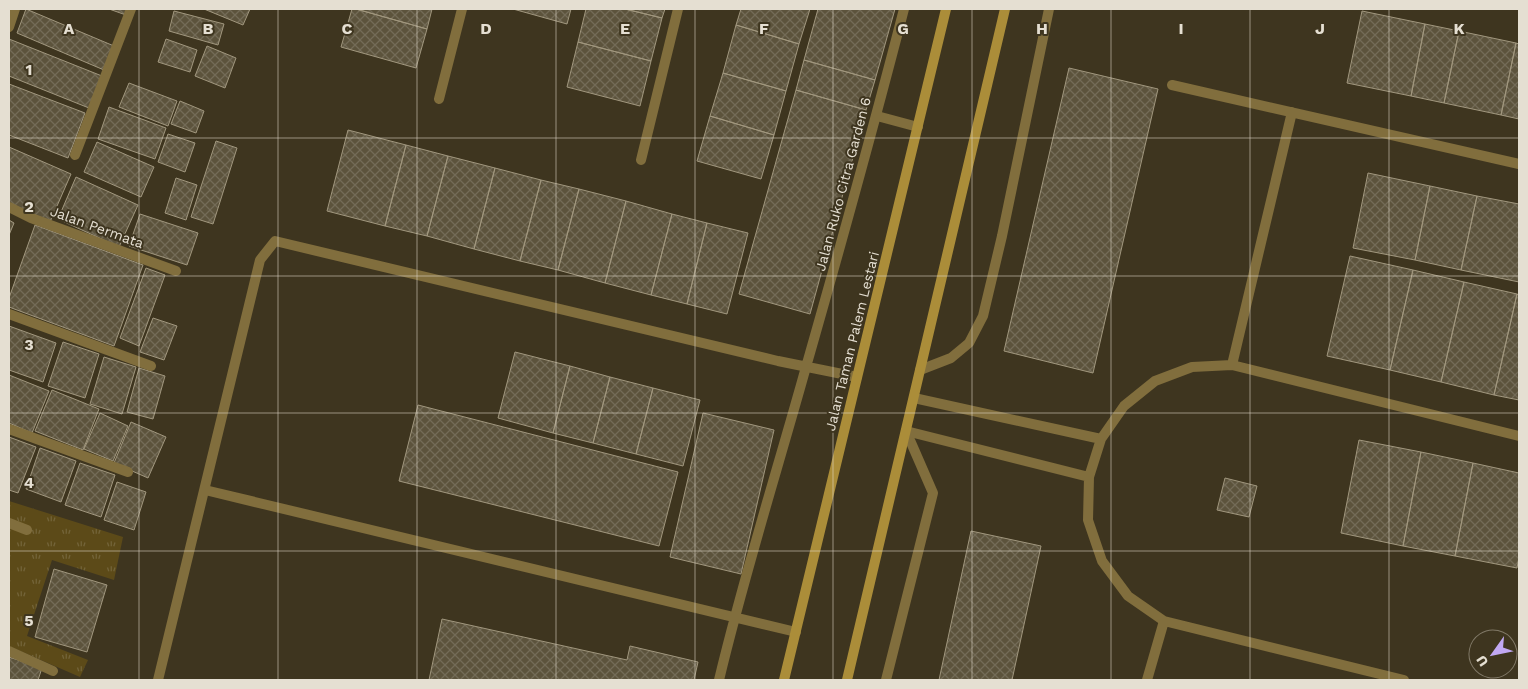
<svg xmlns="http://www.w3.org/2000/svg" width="1528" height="689" font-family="'Work Sans',sans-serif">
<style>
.grass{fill:url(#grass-tufts)}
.building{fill:url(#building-cross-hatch);stroke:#a1977e}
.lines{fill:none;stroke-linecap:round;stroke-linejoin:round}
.lane{stroke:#816e3d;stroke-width:10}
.street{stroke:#816e3d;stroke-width:10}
.secondary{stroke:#ab8d39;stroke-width:10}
.grid{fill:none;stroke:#e5dfd2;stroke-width:1;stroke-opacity:0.55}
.labels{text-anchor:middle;stroke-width:4;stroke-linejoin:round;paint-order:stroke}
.street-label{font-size:14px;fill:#e5dfd2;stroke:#3e351f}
.grid-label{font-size:16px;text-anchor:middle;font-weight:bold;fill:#e5dfd2;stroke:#3e351f;stroke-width:4;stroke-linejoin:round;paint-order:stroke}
</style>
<defs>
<pattern id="grass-tufts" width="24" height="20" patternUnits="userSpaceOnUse" patternTransform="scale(1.25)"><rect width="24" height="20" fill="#5c4a18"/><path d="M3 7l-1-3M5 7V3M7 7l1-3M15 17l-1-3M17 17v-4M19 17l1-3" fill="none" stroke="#736439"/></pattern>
<pattern id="building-cross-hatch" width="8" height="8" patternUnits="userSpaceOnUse" patternTransform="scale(1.25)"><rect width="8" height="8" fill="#5c533c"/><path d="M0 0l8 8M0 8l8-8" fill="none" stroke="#736b57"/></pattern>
</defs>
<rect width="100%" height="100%" fill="#3e351f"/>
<!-- grass -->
<path class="grass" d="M9 501 123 537 114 580 52 560 27 636 88 660 80 677 9 646Z"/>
<!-- building -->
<path class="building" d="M26 9 114 46 104 70 17 33Z
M109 9H128L126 15Z
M204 9H250L243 25Z
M352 9H356L427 29 416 68 341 47Z
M356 9H432L427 29Z
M513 9H571L567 24Z
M586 9H625L662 18 651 61 578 42Z
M625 9H665L662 18Z
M741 9H810L799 44 736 25Z
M818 9H895L875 80 804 60Z
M174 11 224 24 218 45 169 31Z
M1362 11 1425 24 1411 96 1347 83Z
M1425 24 1459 31 1444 103 1411 96Z
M736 25 799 44 786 91 723 73Z
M1459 31 1516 43 1501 115 1444 103Z
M9 39 102 76 89 108 9 76Z
M166 39 197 50 190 72 158 62Z
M578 42 651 61 640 106 567 87Z
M1516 43 1519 44V119L1501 115Z
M207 46 236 58 225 88 195 76Z
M804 60 875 80 866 110 796 90Z
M1069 68 1158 89 1093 373 1004 351Z
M723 73 786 91 774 135 710 116Z
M129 83 177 101 168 126 119 107Z
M9 84 85 113 68 158 9 135Z
M796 90 866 110 810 314 739 294Z
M180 101 204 111 196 133 171 124Z
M109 107 166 128 155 159 98 139Z
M710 116 774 135 761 179 697 161Z
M348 130 406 145 385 226 327 211Z
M168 134 195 143 185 172 158 162Z
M216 141 237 148 213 224 191 217Z
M97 142 154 167 141 197 84 172Z
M406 145 448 156 427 236 385 226Z
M9 147 71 174 50 222 9 203Z
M448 156 495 168 474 249 427 236Z
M495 168 541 180 520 261 474 249Z
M1368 173 1430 186 1415 260 1353 248Z
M76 177 138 205 119 247 58 219Z
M176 178 197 185 186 220 165 213Z
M541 180 579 189 558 270 520 261Z
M1430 186 1477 196 1461 270 1415 260Z
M579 189 626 201 605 283 558 270Z
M1477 196 1519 204V282L1461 270Z
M626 201 672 214 651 295 605 283Z
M140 214 198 233 187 265 129 246Z
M672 214 707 223 687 304 651 295Z
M9 220 14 223 9 235Z
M707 223 748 233 727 314 687 304Z
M35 225 143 265 114 346 9 307V298Z
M1350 256 1413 270 1390 370 1327 356Z
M146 268 165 275 139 346 120 338Z
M1413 270 1464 282 1441 382 1390 370Z
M1464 282 1517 294 1494 395 1441 382Z
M1517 294 1519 295V400L1494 395Z
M153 318 177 326 164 360 140 352Z
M9 326 56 343 43 382 9 370Z
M63 342 99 354 85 398 48 386Z
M515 352 570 366 553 433 498 418Z
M104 357 136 367 122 414 90 404Z
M570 366 610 377 593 443 553 433Z
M139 368 165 376 153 419 127 412Z
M9 375 49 391 32 433 9 423Z
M610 377 653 388 636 454 593 443Z
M653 388 700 400 683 466 636 454Z
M52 390 99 409 83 450 35 431Z
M418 405 678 472 659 546 399 481Z
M100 413 128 426 113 461 84 449Z
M703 413 774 430 741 574 670 557Z
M131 422 166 437 148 478 114 463Z
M9 437 36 447 18 493 9 490Z
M1359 440 1421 452 1403 546 1341 533Z
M40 448 76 461 61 502 26 489Z
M1421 452 1473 463 1455 556 1403 546Z
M80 463 115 475 101 517 65 505Z
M1473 463 1519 473V557L1517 568 1455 556Z
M1225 478 1257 486 1249 517 1217 510Z
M117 482 146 492 134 530 104 520Z
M971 531 1041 546 1012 680H939Z
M54 569 107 585 87 652 35 637Z
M442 619 627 660 630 646 698 662 694 680H429Z
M9 657 42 668 38 680H9Z"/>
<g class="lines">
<!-- lane -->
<path class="lane" d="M877 116 918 127
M920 370 951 358 969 343 983 316 1002 236 1049 9
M205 490 796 632
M158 680 260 260 275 241 778 361 857 377
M719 680C744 575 777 471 806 367 840 248 873 129 904 9
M886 680 933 493 906 431"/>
<!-- street -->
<path class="street" d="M9 27 15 9
M1172 85 1519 164
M439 99 462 9
M75 155 131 9
M641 160 678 9
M9 207 31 218 176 271
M9 314 151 366
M1232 365 1292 112
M914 398 1101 439
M9 429 128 472
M906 431 1089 477
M9 523 27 530
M9 651 53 671
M1147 680 1164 621
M1404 680 1164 621 1128 596 1102 561 1088 520 1089 477 1101 439 1124 406 1155 381 1192 367 1232 365 1519 436"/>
<!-- secondary -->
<path class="secondary" d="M784 680 946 9
M847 680 1005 9"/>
</g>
<!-- grid -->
<path class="grid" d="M139 9V680M278 9V680M417 9V680M556 9V680M695 9V680M833 9V680M972 9V680M1111 9V680M1250 9V680M1389 9V680M9 138H1519M9 276H1519M9 413H1519M9 551H1519"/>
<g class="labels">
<!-- street labels -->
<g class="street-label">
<text transform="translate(843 184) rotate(-75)" y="5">Jalan Ruko Citra Garden 6</text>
<text transform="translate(97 227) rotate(20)" y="5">Jalan Permata</text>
<text transform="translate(852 341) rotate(-76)" y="5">Jalan Taman Palem Lestari</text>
</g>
</g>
<g class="grid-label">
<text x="69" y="34">A</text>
<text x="208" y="34">B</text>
<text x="347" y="34">C</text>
<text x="486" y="34">D</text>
<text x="625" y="34">E</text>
<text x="764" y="34">F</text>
<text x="903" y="34">G</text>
<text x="1042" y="34">H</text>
<text x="1181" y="34">I</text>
<text x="1320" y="34">J</text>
<text x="1459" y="34">K</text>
<text x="29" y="75">1</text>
<text x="29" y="212">2</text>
<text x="29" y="350">3</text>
<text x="29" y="488">4</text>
<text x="29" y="626">5</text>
</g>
<!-- border -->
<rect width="1528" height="689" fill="none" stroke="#e5dfd2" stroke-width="20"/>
<!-- north arrow -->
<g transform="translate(1493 654) rotate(237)"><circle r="24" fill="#3e351f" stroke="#817967"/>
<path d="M0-4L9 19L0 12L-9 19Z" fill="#c1a8f3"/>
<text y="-8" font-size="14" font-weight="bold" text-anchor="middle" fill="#e5dfd2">U</text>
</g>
</svg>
